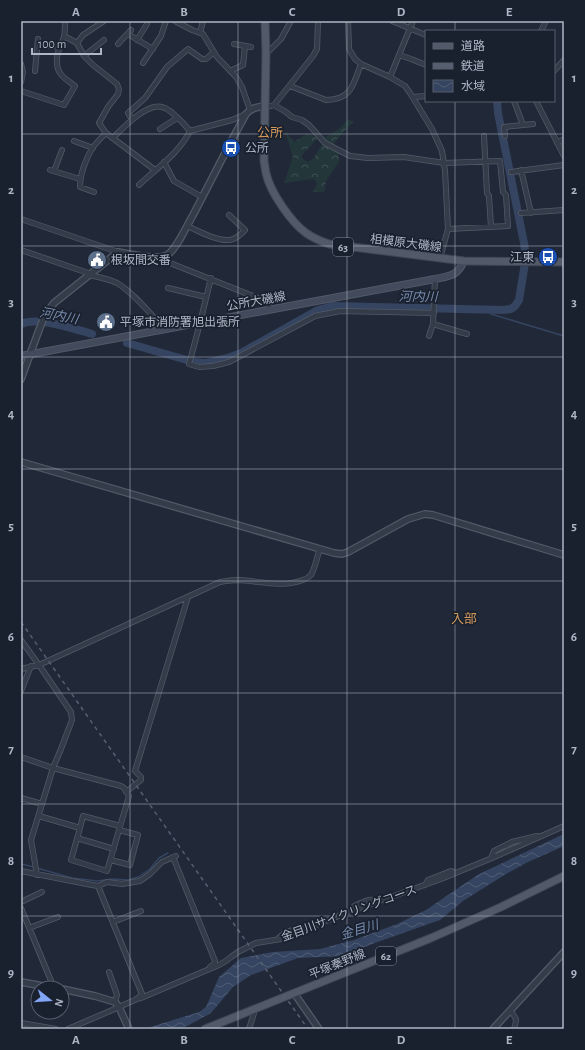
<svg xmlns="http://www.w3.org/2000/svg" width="585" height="1050" font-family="'Alegreya Sans','Noto Sans JP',sans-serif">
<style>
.forest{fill:url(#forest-crowns)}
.water{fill:url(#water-waves)}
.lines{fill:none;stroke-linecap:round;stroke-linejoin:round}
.stream{stroke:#354460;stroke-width:1.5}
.river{stroke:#354460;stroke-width:8}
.minor-casing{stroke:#525967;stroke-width:6}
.tertiary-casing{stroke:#525967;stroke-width:8}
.secondary-casing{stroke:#525967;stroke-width:8}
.primary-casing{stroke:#3e4553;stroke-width:9}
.minor{stroke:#353c49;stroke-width:4.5}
.tertiary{stroke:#353c49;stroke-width:5.5}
.secondary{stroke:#434a5c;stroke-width:6}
.primary{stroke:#525a69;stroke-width:7}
.rail{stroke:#565f70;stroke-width:1.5;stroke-dasharray:4 4;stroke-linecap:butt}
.grid{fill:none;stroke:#afb6c6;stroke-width:1;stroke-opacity:0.55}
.labels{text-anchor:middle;stroke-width:3.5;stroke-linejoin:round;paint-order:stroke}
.shield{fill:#1a212e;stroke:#828998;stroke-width:1}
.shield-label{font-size:11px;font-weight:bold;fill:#afb6c6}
.poi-label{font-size:12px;fill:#afb6c6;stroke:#1a212e;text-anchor:start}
.street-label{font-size:12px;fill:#afb6c6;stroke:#1a212e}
.neighbourhood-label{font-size:13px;fill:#d3995c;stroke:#1a212e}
.water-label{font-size:13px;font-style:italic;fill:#778bae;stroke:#1a212e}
.neatline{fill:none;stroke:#afb6c6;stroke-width:1.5}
.grid-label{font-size:13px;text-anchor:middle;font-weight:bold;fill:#afb6c6}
</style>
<defs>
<pattern id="forest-crowns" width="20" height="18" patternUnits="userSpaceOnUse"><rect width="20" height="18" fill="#23363a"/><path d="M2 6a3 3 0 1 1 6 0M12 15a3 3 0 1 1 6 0" fill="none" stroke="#405155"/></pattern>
<pattern id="water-waves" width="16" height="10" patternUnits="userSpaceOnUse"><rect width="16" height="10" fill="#354460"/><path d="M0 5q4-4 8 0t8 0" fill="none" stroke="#505d75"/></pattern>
</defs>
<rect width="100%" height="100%" fill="#212939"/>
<!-- forest -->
<path class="forest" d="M348 119 353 122 337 139 334 144 339 153V162L326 181 324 192H312L317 185 316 181 313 179 284 183 293 157 285 131 294 142 307 134 314 136 317 139 301 156 304 160 308 162 314 158 326 137 338 130Z"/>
<!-- water -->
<path class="water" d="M564 834V846L528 862 506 874 463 901 440 920 372 944 343 956 298 958 251 975 233 987 211 1013 189 1025 179 1029H144L199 1012 206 1007 219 977 241 958 273 952 320 949 354 940 397 924 426 910 479 874Z"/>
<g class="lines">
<!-- stream -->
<path class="stream" d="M489 310 491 314 564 336
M21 864 34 867
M37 868 72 878 97 881 112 879 128 880 138 877 150 869 159 858 168 853"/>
<!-- river -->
<path class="river" d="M21 324C39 316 73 329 92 334
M127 343 194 362 206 363 228 358 241 353 318 310 333 306 503 310 511 309 515 306 519 300 526 257 524 243 498 113 497 101"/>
<defs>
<path id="minor" d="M175 21 192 30 203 34 217 57 236 77 242 87 250 110
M348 21 349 49 355 59 361 64 390 77 405 86 410 93 432 129 442 151 445 171 448 229 440 258
M392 21 426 35
M541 31 546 21
M200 33 203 21
M128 34 153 49
M64 36 77 43 84 56 93 65 117 84 119 89 118 94 108 107 99 123 106 133 155 170
M137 40 147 24
M77 43 83 35 104 21
M38 44 60 47
M118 44 131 30
M234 44 251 47
M266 53 268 52 281 39 291 21
M399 55 411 59 426 65
M84 56 104 40
M143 63 161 36 166 21
M21 64 23 72 21 82
M35 71 38 39
M230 71 243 65 245 46
M554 71 564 60
M390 77 413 21
M290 86 326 100C352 100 353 84 361 64
M21 91 64 105 75 86C70 82 63 78 60 73 53 62 59 48 64 37 65 32 65 26 65 21
M413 97 426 96
M514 101 523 125
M536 101 564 156
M274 105 286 112 292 117 302 120 309 125 325 143 350 156 368 158 404 157 444 163 500 161 503 192 506 195 508 226 448 229
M265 106H271L274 105 313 56 317 49 318 21
M132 119 128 113 145 98 167 67 188 49 202 59H206L214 52
M160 129 177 118
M484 136 487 193 489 196 491 227
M505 136 504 127 533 124
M113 138C123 128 146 103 162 107 171 109 184 124 190 131
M74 141 93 148
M557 143 564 139
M164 162 174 181 202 197
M50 170 80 179
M521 170 531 213
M54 171 62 150
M511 172 564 165
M139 185C157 168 179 153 190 131L232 120 246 114
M94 192 80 187C80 174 86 158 93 147 97 142 102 137 106 133
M521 213 564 210
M21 219 118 252
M187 226C199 231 216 241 229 240 234 240 242 234 245 230L229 215
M21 250 91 274
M163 257 170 263 268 302 270 309
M89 275C99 277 109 279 117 283 134 293 151 315 165 329
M211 278C204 307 197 336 189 364L199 367 213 366 229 362 315 316 340 311 434 313
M168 288 206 297
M433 324 467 334
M429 336 433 324 435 279
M21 640 39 665 71 712 72 720 61 749 53 768 31 840 37 875
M21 669 39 665 220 582C226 581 232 580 238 580 260 581 281 588 303 580 306 579 308 578 311 575 315 569 317 556 320 549
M21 691 31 666
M21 757 53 768 121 786 124 788 129 796 107 871 71 860 80 828 39 816
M126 792 141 780V777L135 771 188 597
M21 798 42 804
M80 828 83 816 120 826
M77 838 114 849
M173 857 215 961V963L210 967
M491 858 494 851 512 842 537 836
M111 860 130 865 138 835 119 830
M21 871 92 885 98 886 107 882 122 884 140 881 150 874 162 862 176 856
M425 885 428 880 451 871 455 873
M21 902 42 892
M21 908 54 988
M352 911 354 906C362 903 371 896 378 902
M113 922 141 911
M29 928 58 917
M278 939C283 932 295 928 303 929
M109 972 117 995 115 1002
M136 999 141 998 219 965 226 961 231 957 238 952 256 943 281 939 346 913 441 879 492 858 564 826
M510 1011C517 1018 517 1019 514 1029
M21 1023 56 1029
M68 1029 110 1011 137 999 142 994 98 886
M249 1029 255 1010"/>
<path id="tertiary" d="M21 379 39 330 45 315 54 303 118 252C127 254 160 260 167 255 176 250 186 227 192 217 210 183 227 148 246 114 251 108 257 107 265 106
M21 462 334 553 342 554 348 552 408 519 425 514 433 515 564 555
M21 982 54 988
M62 989 95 996 115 1002 119 1007 129 1029
M294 993 319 1029
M493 1029 564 952"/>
<path id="secondary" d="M21 356 435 279C449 276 458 276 464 261"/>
<path id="primary" d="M265 21 266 53 264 161C265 165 265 169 266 173 270 192 291 222 306 233 313 238 320 241 329 244L464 261 564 262
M205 1029 431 938 501 907 564 876"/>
</defs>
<!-- minor casing -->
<use href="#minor" class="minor-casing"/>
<!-- tertiary casing -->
<use href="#tertiary" class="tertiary-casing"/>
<!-- secondary casing -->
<use href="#secondary" class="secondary-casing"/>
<!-- primary casing -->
<use href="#primary" class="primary-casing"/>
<!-- minor -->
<use href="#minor" class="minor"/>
<!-- tertiary -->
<use href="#tertiary" class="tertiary"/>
<!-- secondary -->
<use href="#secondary" class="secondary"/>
<!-- primary -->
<use href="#primary" class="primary"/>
<!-- rail -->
<path class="rail" d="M21 622 308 1029"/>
</g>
<!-- grid -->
<path class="grid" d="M130 21V1029M238 21V1029M347 21V1029M455 21V31M455 101V1029M21 134H564M21 246H564M21 357H564M21 469H564M21 581H564M21 693H564M21 804H564M21 916H564"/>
<!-- icons -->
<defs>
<symbol id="bus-disc" viewBox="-11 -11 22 22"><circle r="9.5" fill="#1a4fb4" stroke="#1a212e"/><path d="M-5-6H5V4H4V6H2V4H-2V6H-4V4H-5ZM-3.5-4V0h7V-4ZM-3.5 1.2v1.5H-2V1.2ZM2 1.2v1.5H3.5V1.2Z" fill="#fff"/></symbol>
<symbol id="civic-disc" viewBox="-11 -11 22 22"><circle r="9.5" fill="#5c6f8a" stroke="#1a212e"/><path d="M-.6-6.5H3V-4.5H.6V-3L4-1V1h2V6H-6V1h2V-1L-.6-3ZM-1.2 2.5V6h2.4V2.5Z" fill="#fff"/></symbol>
</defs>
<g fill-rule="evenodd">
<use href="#bus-disc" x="220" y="137" width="22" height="22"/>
<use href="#bus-disc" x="537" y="246" width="22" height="22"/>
<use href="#civic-disc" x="86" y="249" width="22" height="22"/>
<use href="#civic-disc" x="95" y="311" width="22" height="22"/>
</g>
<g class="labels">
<!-- shield labels -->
<g class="shield">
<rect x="333" y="238" width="20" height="18" rx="3"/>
<rect x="376" y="947" width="20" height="18" rx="3"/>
</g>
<g class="shield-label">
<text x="343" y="251">63</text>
<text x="386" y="960">62</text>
</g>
<!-- poi labels -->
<g class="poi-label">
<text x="245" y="152">公所</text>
<text x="534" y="261" text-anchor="end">江東</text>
<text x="111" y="264">根坂間交番</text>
<text x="120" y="326">平塚市消防署旭出張所</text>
</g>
<!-- street labels -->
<g class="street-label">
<text transform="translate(406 243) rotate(7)" y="4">相模原大磯線</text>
<text transform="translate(256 301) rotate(-10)" y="4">公所大磯線</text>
<text transform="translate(349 913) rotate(-20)" y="4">金目川サイクリングコース</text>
<text transform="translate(337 964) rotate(-22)" y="4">平塚秦野線</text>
</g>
<!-- neighbourhood labels -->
<g class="neighbourhood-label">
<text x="270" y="137">公所</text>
<text x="464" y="623">入部</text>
</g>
<!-- water labels -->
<g class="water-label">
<text transform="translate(418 296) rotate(1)" y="5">河内川</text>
<text transform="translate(59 315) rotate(11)" y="5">河内川</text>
<text transform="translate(359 929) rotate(-16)" y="5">金目川</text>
</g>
</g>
<!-- border -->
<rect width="585" height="1050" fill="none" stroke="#1a212e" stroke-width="44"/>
<!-- legend -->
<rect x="425" y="30" width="130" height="72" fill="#1a212e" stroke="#565d6b"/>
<rect x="433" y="43" width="20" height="6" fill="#525a69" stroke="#565d6b"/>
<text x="461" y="50" font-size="12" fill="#afb6c6">道路</text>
<rect x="433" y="63" width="20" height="6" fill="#565f70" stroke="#565d6b"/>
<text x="461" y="70" font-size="12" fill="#afb6c6">鉄道</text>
<rect x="433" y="80" width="20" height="12" fill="url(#water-waves)" stroke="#565d6b"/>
<text x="461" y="90" font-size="12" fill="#afb6c6">水域</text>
<!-- north arrow -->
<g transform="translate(50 1000) rotate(107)"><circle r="19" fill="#1a212e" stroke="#565d6b"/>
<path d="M0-3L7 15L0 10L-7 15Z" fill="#82a7f8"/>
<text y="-6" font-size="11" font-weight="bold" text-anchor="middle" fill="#afb6c6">N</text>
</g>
<!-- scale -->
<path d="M32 48v6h69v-6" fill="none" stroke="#afb6c6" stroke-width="2"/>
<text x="38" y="48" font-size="12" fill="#afb6c6" stroke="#1a212e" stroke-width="3" paint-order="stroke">100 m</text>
<rect x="22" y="22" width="541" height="1006" class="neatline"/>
<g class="grid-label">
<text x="76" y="16">A</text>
<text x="184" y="16">B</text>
<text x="292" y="16">C</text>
<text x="401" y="16">D</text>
<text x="509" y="16">E</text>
<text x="11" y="82">1</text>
<text x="574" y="82">1</text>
<text x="11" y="194">2</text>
<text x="574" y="194">2</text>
<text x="11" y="306">3</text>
<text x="574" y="306">3</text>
<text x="11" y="418">4</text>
<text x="574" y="418">4</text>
<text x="11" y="530">5</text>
<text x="574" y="530">5</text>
<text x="11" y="641">6</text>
<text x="574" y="641">6</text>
<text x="11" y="753">7</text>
<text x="574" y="753">7</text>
<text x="11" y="865">8</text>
<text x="574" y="865">8</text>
<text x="11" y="977">9</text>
<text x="574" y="977">9</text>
<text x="76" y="1044">A</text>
<text x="184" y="1044">B</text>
<text x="292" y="1044">C</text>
<text x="401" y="1044">D</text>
<text x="509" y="1044">E</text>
</g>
</svg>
